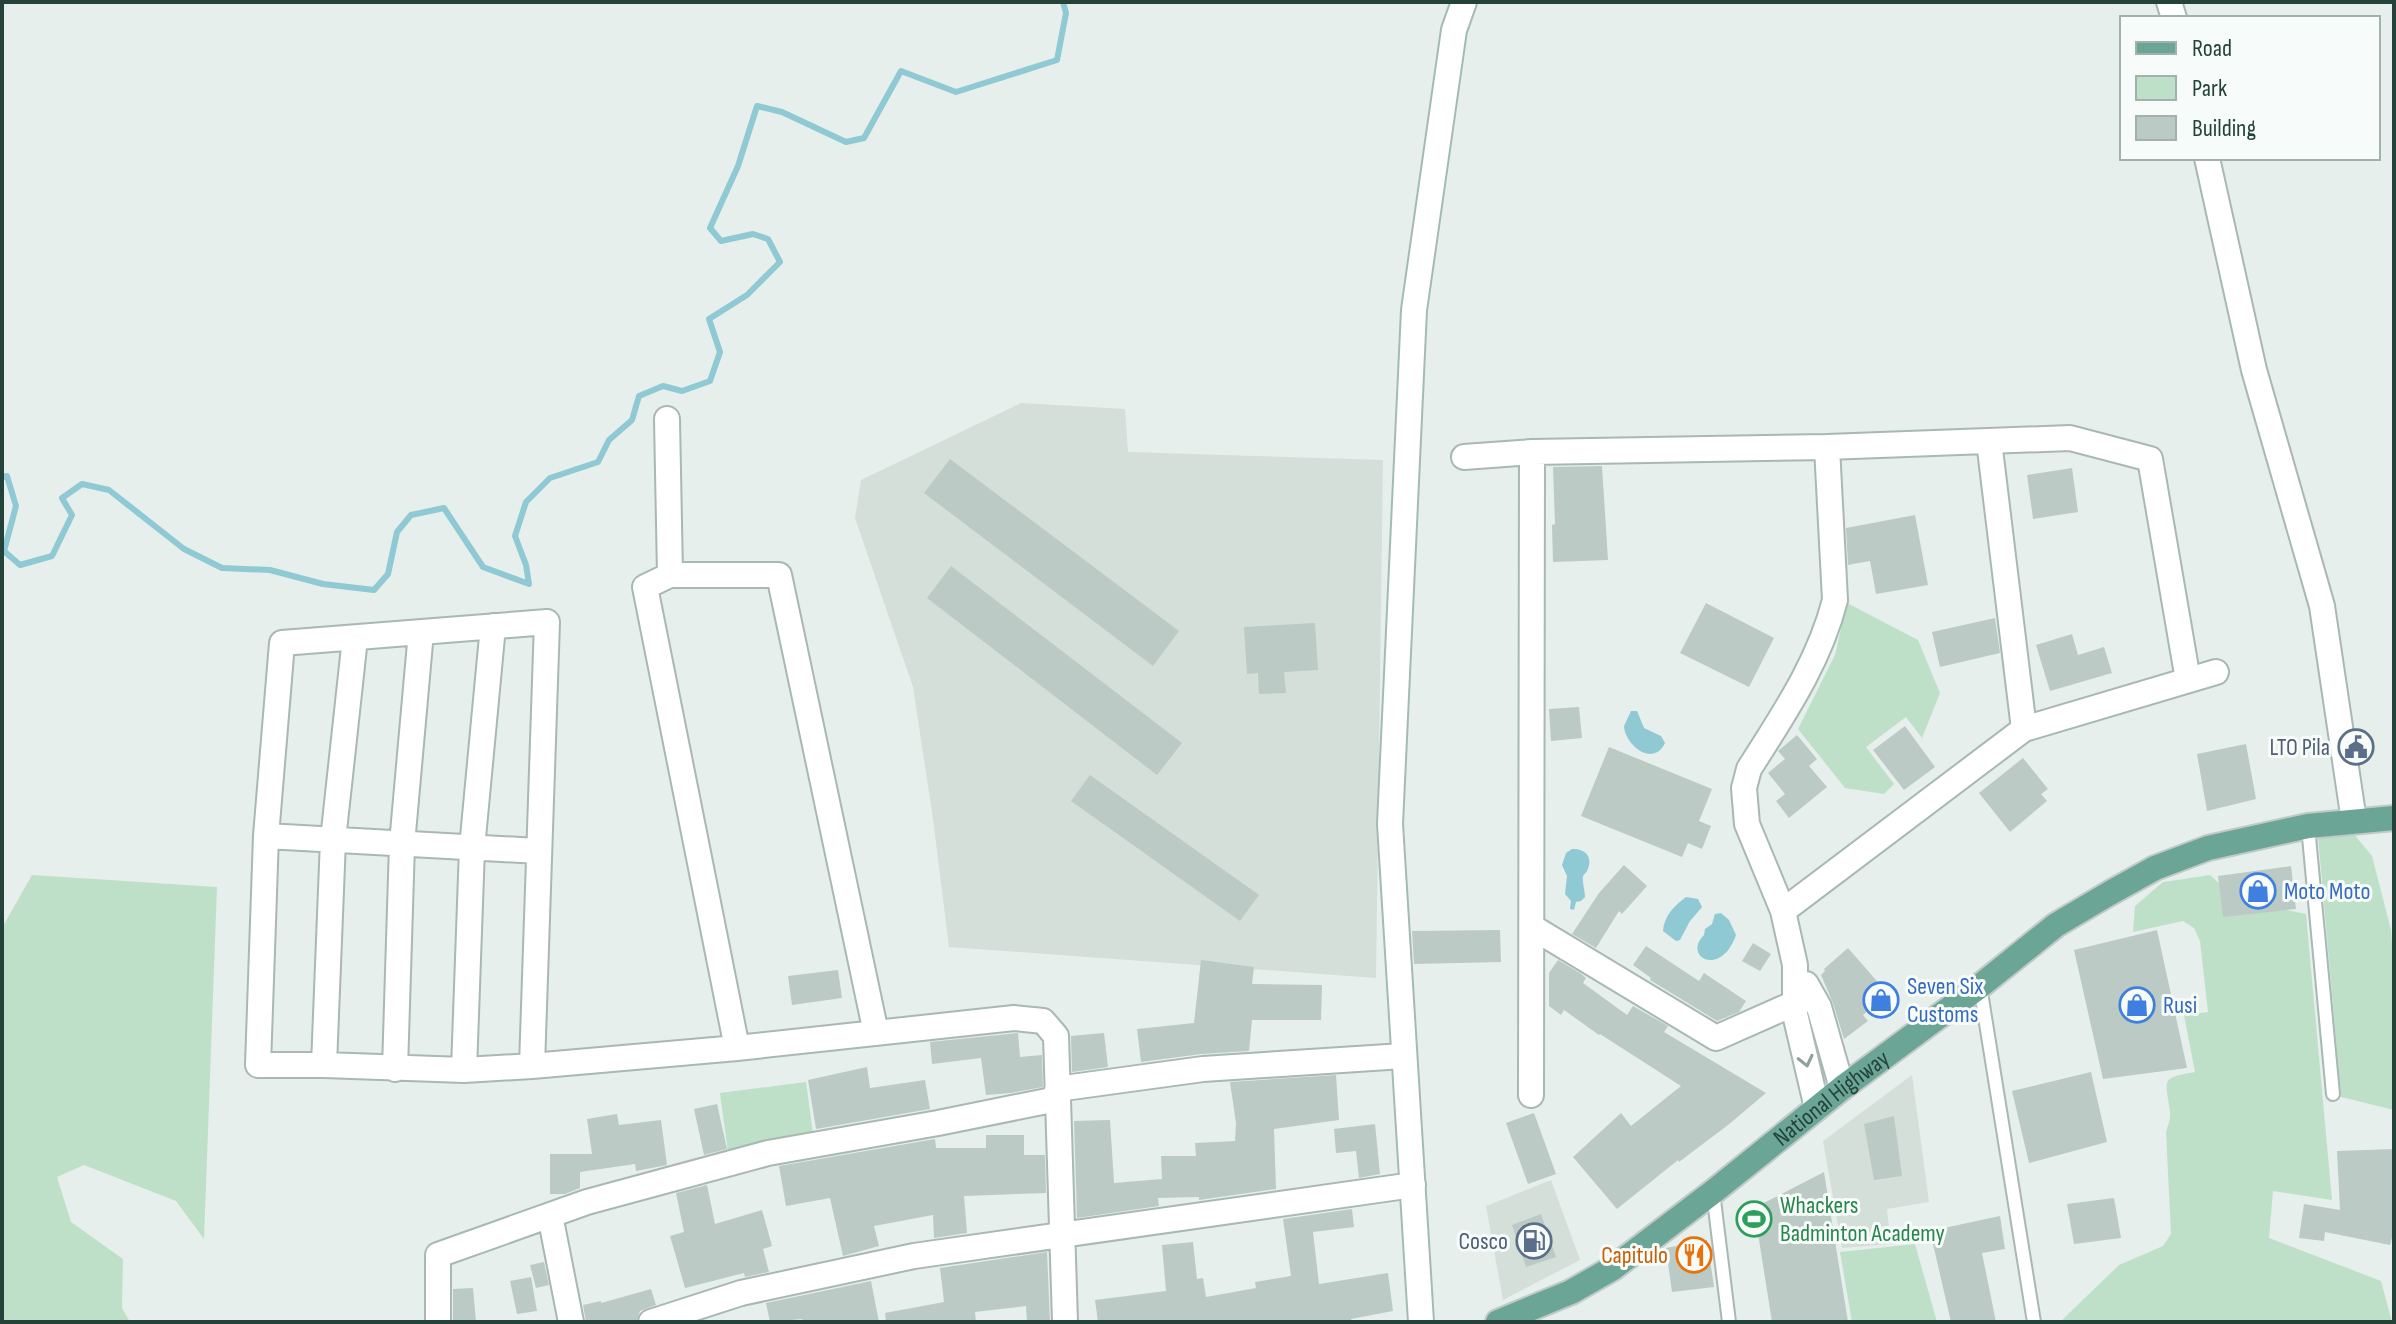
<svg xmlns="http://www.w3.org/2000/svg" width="2396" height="1324" font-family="'Sofia Sans Condensed',sans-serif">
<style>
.built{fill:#d4dfda}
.green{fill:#bfe0c8}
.water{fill:#8ec9d4}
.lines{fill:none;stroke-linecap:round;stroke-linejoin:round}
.stream{stroke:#8ec9d4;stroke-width:6}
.building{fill:#bbcac4}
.lane-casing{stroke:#a8b8b2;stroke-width:16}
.street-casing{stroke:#a8b8b2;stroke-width:28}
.secondary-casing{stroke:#a4bbb3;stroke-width:28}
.primary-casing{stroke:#c2cac8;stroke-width:28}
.lane{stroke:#fff;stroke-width:12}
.street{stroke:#fff;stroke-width:24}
.secondary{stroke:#fff;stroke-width:24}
.primary{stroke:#6aa596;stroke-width:24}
.oneway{stroke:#92a09c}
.labels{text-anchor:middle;stroke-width:6;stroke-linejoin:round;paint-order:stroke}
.service-label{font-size:24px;fill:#4e5e75;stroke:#f7fbf9;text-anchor:end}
.shop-label{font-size:24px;fill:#366cbe;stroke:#f7fbf9;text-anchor:start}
.street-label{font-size:24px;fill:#24423a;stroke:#f7fbf9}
.leisure-label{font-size:24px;fill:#27864d;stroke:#f7fbf9;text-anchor:start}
.food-label{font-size:24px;fill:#c56008;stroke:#f7fbf9;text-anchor:end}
</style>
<rect width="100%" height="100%" fill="#e6efeb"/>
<!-- built -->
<path class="built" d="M1021 403 1125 409 1128 452 1383 460 1376 978 949 947 933 819 913 687 855 518 861 480Z
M1912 1075 1929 1202 1887 1209 1891 1244 1842 1248 1823 1141Z
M1551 1180 1580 1260 1503 1300 1486 1206Z"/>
<!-- green -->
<path class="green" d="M1847 603 1918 640 1940 693 1922 738 1906 717 1866 747 1894 784 1884 794 1845 788 1798 729 1835 655Z
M2353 833 2372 856 2391 930 2394 970V1110L2341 1097 2318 836Z
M32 875 217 887 204 1239 176 1201 84 1165 57 1177 71 1222 123 1259 122 1308 130 1322H2V928Z
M2210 875 2239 901 2306 914 2332 1200 2273 1191 2269 1238 2381 1281 2392 1322H2060L2119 1265 2163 1246 2171 1234 2166 1132C2168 1125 2171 1119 2170 1112 2166 1080 2159 1078 2195 1072L2184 1015 2208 1012 2200 941 2194 928 2183 921 2133 932 2135 906 2163 882Z
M806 1082 814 1141 728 1152 720 1093Z
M1915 1244 1937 1322H1852L1840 1252Z"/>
<!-- water -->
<path class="water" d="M1631 711H1637L1644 728 1661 736 1665 743C1653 768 1625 745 1624 726Z
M1572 849C1585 848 1594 857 1587 871 1586 873 1584 874 1583 876 1582 882 1585 891 1585 897L1581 901 1576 902 1574 910 1570 909 1571 901 1565 894 1567 876 1562 865 1566 853Z
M1686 897 1698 899 1702 907 1690 921 1680 940 1676 941 1663 931C1664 916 1674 906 1686 897Z
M1721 913 1729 920 1736 935C1721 978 1682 957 1704 935L1705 929 1712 924 1715 914Z"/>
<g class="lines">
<!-- stream -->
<path class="stream" d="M2 477 7 476 16 506 4 551 20 565 52 556 72 515 62 498 82 484 109 490 184 549 222 568 270 570 323 584 374 590 388 574 397 532 411 515 444 508 483 567 529 584 526 565 515 536 526 502 550 478 598 462 609 440 632 420 639 396 663 386 682 391 710 381 720 352 709 319 747 295 780 262 768 239 753 234 721 241 710 228 738 166 757 106 782 112 846 142 864 138 901 71 956 92 1057 60 1066 13 1063 2"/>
</g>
<!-- building -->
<path class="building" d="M950 459 1179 631 1153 666 924 493Z
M1602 466 1608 560 1553 562 1552 525 1555 524 1553 467Z
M2072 468 2078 512 2033 519 2027 475Z
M1915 515 1928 585 1876 594 1870 561 1848 565 1846 528Z
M951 566 1182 743 1157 775 927 598Z
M1706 603 1774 638 1749 687 1680 653Z
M1995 618 2000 653 1940 667 1932 632Z
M1315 623 1318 670 1284 672 1286 693 1259 694 1258 673 1247 674 1244 627Z
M2072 634 2078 655 2104 647 2112 673 2050 691 2036 645Z
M1579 707 1582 738 1551 741 1549 709Z
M1905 726 1935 767 1904 790 1873 750Z
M1797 735 1817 759 1809 766 1827 787 1789 818 1776 801 1785 794 1768 773 1785 759 1778 751Z
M2246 744 2256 799 2207 811 2197 754Z
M1609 747 1712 789 1699 821 1711 826 1702 849 1688 843 1682 857 1581 816Z
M2023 758 2048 789 2041 794 2047 801 2010 832 1979 793Z
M1090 775 1259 895 1240 921 1071 801Z
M1624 865 1647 886 1622 914 1619 911 1596 948 1572 934 1599 893Z
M2291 866 2296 909 2223 917 2218 876Z
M1500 930 1501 962 1414 964 1412 931Z
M2157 930 2187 1068 2103 1079 2074 950Z
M1753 943 1771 954 1760 971 1742 961Z
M1646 946 1699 981 1704 973 1746 1001 1739 1012 1717 1021 1650 980 1651 978 1633 965Z
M1848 948 1888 994 1863 1015 1868 1021 1844 1039 1833 1003 1821 975 1825 971 1824 969Z
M1201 960 1254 967 1252 984 1322 985 1321 1020H1252L1249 1051 1201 1054 1141 1062 1137 1029 1194 1023Z
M1558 960 1580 973 1586 978 1583 983 1627 1015 1633 1006 1668 1026 1664 1032 1766 1093 1728 1125 1679 1162 1678 1160 1617 1209 1573 1157 1621 1113 1631 1126 1681 1086 1600 1034 1599 1035 1564 1010 1561 1015 1549 1006V973Z
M838 970 842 998 792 1005 788 976Z
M1018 1033 1020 1057 1042 1055 1043 1087 1011 1093 986 1095 981 1058 932 1064 930 1042Z
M1104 1033 1108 1067 1072 1072 1071 1036Z
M867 1067 870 1088 925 1080 930 1109 816 1129 808 1080Z
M2091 1072 2107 1142 2029 1163 2012 1091Z
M1336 1075 1339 1120 1274 1129 1276 1189 1199 1200V1197L1158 1198 1159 1206 1077 1218 1074 1121 1110 1120 1114 1183 1162 1179 1161 1156H1196L1195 1143 1235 1141 1236 1123 1230 1082Z
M717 1104 727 1149 704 1155 694 1109Z
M1534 1113 1556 1174 1528 1184 1506 1123Z
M617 1114 619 1125 661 1120 667 1165 636 1171 635 1164 580 1172V1188L565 1194H550V1154H592L587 1119Z
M1894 1116 1902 1176 1874 1180 1864 1124Z
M1375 1124 1380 1174 1359 1178 1356 1151 1336 1153 1334 1129Z
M986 1135H1024V1155H1045L1046 1193 964 1196 967 1233 934 1238 933 1215 874 1226 879 1246 843 1256 830 1198 786 1206 779 1166 935 1139 936 1148H986Z
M2394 1149V1230L2390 1245 2325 1232 2324 1241 2299 1238 2304 1204 2340 1210 2337 1151Z
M1824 1172 1848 1322H1772L1754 1208Z
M707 1185 715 1224 762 1210 772 1246 763 1249 769 1272 745 1277 744 1273 685 1288 670 1236 684 1232 676 1193Z
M2114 1198 2121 1238 2074 1244 2067 1204Z
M1352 1209 1354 1227 1313 1232 1319 1284 1388 1273 1393 1311 1351 1319 1352 1322H1098L1095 1300 1166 1291 1162 1245 1193 1242 1197 1279 1203 1278 1206 1297 1256 1288 1255 1282 1291 1276 1283 1219Z
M1541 1214 1556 1257 1526 1267 1512 1225Z
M2000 1216 2005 1249 1982 1253 1996 1322H1951L1930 1231Z
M1707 1240 1714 1287 1672 1292 1666 1248Z
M1047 1252 1050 1322H1027L1026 1306 975 1312 976 1322H886L885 1313 944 1302 940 1268Z
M544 1262 549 1285 536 1288 530 1265Z
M531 1277 537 1311 517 1314 510 1281Z
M871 1281 879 1322H803L802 1319 770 1322 766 1303Z
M473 1288 476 1322H453V1289Z
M651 1289 656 1305 640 1311 636 1322H586L583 1305 601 1301V1303Z"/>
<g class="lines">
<defs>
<path id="lane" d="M2308 826 2333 1094
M1980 986 2034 1322
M1713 1192 1729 1322"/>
<path id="street" d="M2169 2 2174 18
M2207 158 2254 370 2322 606 2354 821
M667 419 670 575
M1989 441 2024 729
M1464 457 1532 452 1827 447 2070 438 2150 459 2188 680
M266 836 538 851
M1783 911 2024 729 2216 672
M1532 927 1716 1038 1795 1003 1813 997
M1806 984 1819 1007 1842 1088
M737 1048 645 587 670 575H779L876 1033
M324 1065 333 840 355 638
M532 1066 547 622 282 643 266 836 258 1065H324L464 1070 532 1066 737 1048 1014 1018 1043 1021 1056 1036 1065 1322
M395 1069 402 844 421 632
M464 1070 472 848 493 626
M1057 1089 1203 1069 1403 1056
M1531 1095 1532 452
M1817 1108 1795 1014V965L1783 911 1747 824 1744 788 1749 769C1783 715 1819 663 1835 600L1827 447
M550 1215 571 1322
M438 1322V1255L587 1202 768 1153 938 1123 1057 1099
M651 1322 741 1293 914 1256 1413 1185"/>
<path id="secondary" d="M1421 1322 1390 824 1414 310 1454 30 1464 2"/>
<g id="primary">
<path id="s1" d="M1498 1322 1571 1292 1613 1268 1713 1192 1842 1088 1980 986 2056 925 2110 893 2155 868 2208 848 2308 826 2394 818"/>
</g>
</defs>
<!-- lane casing -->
<use href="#lane" class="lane-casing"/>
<!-- street casing -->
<use href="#street" class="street-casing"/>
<!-- secondary casing -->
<use href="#secondary" class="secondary-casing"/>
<!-- primary casing -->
<use href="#primary" class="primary-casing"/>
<!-- lane -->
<use href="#lane" class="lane"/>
<!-- street -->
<use href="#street" class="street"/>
<!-- secondary -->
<use href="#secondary" class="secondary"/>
<!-- primary -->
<use href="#primary" class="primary"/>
</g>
<!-- one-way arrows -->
<defs><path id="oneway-chevron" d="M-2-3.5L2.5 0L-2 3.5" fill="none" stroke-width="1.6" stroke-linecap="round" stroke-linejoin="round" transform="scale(2)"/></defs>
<use class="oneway" href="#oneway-chevron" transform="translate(1806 1061) rotate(77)"/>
<!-- icons -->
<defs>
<symbol id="civic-ring" viewBox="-11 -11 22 22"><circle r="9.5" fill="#f7fbf9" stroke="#5c6f8a" stroke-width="1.5"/><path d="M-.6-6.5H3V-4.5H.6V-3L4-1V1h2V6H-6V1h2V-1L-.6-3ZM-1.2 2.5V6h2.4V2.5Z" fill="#5c6f8a"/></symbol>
<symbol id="shop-ring" viewBox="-11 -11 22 22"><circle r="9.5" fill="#f7fbf9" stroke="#3f7fe0" stroke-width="1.5"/><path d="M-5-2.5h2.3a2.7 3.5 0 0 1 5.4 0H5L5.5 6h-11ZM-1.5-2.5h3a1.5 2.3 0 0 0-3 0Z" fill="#3f7fe0"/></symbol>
<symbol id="stadium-ring" viewBox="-11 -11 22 22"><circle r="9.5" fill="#f7fbf9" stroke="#2e9e5b" stroke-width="1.5"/><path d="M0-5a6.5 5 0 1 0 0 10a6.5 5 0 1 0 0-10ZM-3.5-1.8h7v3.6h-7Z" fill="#2e9e5b"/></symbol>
<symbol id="fuel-ring" viewBox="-11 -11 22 22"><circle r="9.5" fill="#f7fbf9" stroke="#5c6f8a" stroke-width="1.5"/><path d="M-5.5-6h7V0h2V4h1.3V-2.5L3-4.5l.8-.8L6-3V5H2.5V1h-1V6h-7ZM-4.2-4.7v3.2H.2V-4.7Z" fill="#5c6f8a"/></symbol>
<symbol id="restaurant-ring" viewBox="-11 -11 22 22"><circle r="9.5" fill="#f7fbf9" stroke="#e8710a" stroke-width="1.5"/><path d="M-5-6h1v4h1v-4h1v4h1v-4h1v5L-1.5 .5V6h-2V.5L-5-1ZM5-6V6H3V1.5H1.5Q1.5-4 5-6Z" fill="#e8710a"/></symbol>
</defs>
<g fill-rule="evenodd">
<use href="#civic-ring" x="2336" y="727" width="40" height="40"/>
<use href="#shop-ring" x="2238" y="871" width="40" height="40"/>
<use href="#shop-ring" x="1861" y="980" width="40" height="40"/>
<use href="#shop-ring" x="2117" y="985" width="40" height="40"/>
<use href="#stadium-ring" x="1734" y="1199" width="40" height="40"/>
<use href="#fuel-ring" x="1514" y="1221" width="40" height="40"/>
<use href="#restaurant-ring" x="1674" y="1235" width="40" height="40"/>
</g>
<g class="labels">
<!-- service labels -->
<g class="service-label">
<text x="2330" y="755">LTO Pila</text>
<text x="1508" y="1249">Cosco</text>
</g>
<!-- shop labels -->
<g class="shop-label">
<text x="2284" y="899">Moto Moto</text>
<text x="1907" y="994">Seven Six<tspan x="1907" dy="28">Customs</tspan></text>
<text x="2163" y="1013">Rusi</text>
</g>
<!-- street labels -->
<g class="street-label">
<text dy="8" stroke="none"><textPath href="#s1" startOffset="404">National Highway</textPath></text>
</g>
<!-- leisure labels -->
<g class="leisure-label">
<text x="1780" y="1213">Whackers<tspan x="1780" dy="28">Badminton Academy</tspan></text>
</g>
<!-- food labels -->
<g class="food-label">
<text x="1668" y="1263">Capitulo</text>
</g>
</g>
<!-- border -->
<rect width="2396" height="1324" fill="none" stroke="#24423a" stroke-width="8"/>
<!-- legend -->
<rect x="2120" y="16" width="260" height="144" fill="#f7fbf9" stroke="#a3b1ad" stroke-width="2"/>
<rect x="2136" y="42" width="40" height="12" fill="#6aa596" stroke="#a3b1ad" stroke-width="2"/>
<text x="2192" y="56" font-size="24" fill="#24423a">Road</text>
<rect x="2136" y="76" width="40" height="24" fill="#bfe0c8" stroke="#a3b1ad" stroke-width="2"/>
<text x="2192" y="96" font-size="24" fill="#24423a">Park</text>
<rect x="2136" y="116" width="40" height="24" fill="#bbcac4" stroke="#a3b1ad" stroke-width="2"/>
<text x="2192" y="136" font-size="24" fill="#24423a">Building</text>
</svg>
